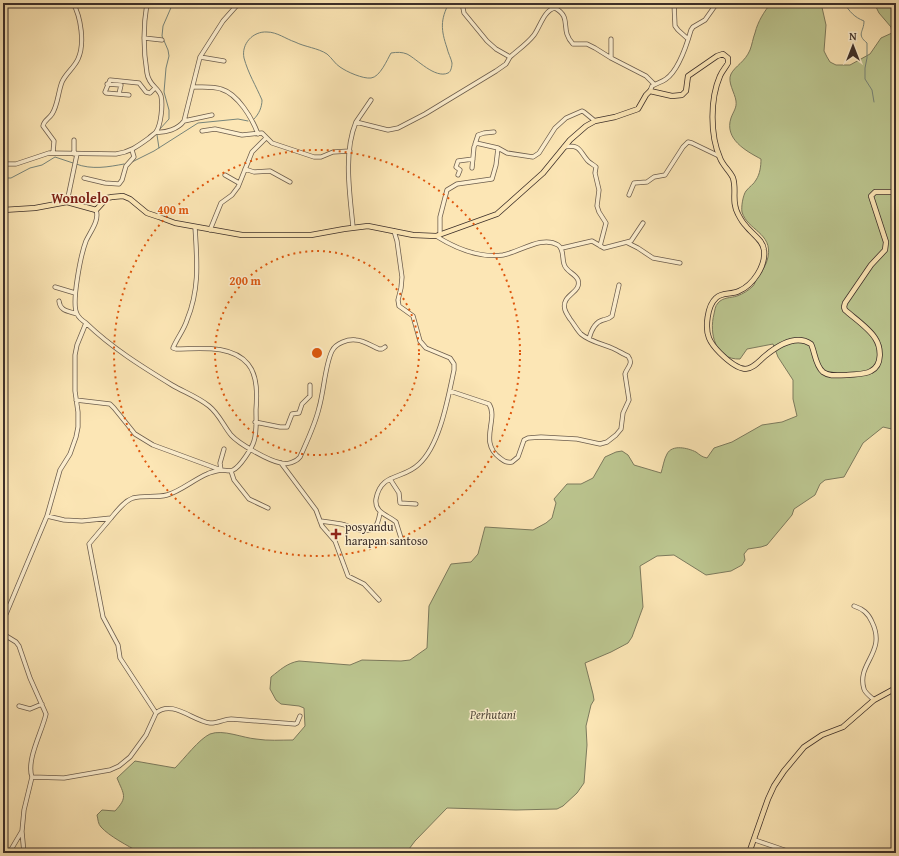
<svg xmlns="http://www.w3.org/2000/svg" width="899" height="856" font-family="'Gentium Book Plus',serif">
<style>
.green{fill:#bcc690;stroke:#7c7a5d}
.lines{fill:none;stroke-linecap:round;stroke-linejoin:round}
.stream{stroke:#77857b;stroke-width:1}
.minor-casing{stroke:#6c5d4d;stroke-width:5}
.major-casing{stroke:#3c2f2a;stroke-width:6}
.minor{stroke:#fdefcf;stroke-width:3.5}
.major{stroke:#fce6b5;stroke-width:4.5}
.ring{fill:none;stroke:#df570e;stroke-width:2;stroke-dasharray:2 4}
.poi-dot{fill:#8f2418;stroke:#fdefcf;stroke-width:1.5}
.labels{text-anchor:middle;stroke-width:3;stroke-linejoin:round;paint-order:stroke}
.poi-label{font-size:12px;fill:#3c2f2a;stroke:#fdefcf;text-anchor:start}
.park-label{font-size:12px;font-style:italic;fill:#564d3e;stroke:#fdefcf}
.quarter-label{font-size:14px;font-weight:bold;fill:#7a1f14;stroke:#fdefcf}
.centre{fill:#df570e;stroke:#fdefcf;stroke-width:2}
.ring-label{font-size:12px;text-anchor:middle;font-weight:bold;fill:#df570e;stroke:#fdefcf;stroke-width:3;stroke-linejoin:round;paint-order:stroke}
</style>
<rect width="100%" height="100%" fill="#fce6b5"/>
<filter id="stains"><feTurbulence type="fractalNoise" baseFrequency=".005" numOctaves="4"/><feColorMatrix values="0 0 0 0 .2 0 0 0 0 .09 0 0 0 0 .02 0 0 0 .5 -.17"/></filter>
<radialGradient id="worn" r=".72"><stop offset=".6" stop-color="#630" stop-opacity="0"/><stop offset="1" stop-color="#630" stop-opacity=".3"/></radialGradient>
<!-- green -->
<path class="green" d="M771 3H821L826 25 824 51 827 57 830 62 836 65H850L870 54 881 38 892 33 891 27 879 13 874 3H896V430L883 427 863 443 844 477 825 480 820 484 815 495 794 509 792 515 767 545 761 547 748 549 744 554 745 560 742 565 731 571 706 575 674 555 657 556 640 566 643 607 632 637 628 643 611 652 585 663 593 694 594 700 591 705 586 726 587 745 584 783 577 793 563 806 557 809 516 810 447 808 415 841 406 853H139V852C128 846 109 836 101 827 98 824 98 819 97 815L102 810 115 811C128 797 124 795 117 778L135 761 175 768C184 759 199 739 210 734 223 729 243 738 256 739 268 741 281 740 293 740L305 726 304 708 299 706 281 704 276 700 270 689 271 677C280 670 287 663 299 661L350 665 362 660 401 661 410 660 427 648 429 606 451 564 471 562 478 554 485 527 533 530 546 523 552 518 556 503 554 499 567 484H581L593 478 605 457 616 452 622 451 628 455 634 465 661 473C663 467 664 459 667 454 672 444 688 448 696 452 700 455 702 457 707 458L714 448 732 442 762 425 782 422 797 416 793 399V380L778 357 773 344 747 349 740 359C715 360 709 333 714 314 715 310 715 306 718 303 723 297 731 298 737 296 743 294 749 290 753 286 755 284 755 281 757 278 762 271 766 266 768 257 773 233 747 230 742 212 741 207 743 195 746 191 749 187 754 184 756 180 760 174 761 166 761 159 746 151 724 139 731 118 733 112 737 108 736 101 735 93 727 82 731 74 735 66 745 62 750 50 752 45 753 38 755 33 758 21 764 12 771 3Z"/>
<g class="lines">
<!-- stream -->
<path class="stream" d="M844 3C850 12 854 17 864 21 864 32 856 34 867 43V58L865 68V79L872 90 874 102
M254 119C259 114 262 107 262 100 256 86 248 73 244 58 241 44 253 31 267 32 277 32 286 39 295 42 305 47 318 48 327 54 332 58 335 64 340 67 347 72 363 79 371 78 380 77 387 60 391 53 397 52 402 52 407 54 417 59 435 79 448 73 451 72 452 66 452 63 451 58 448 53 447 48 441 30 440 20 449 3
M159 130 169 119V110L164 92 166 68 169 56 168 50 162 36 163 26 173 3
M157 135 159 148
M132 162 154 151 198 123 238 119 248 121
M76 164C92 170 108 167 124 164
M3 178H11L30 168 42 165 55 157 73 163"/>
<defs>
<path id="minor" d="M462 3 464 13 487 41 496 49 510 57C518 50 528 43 534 35 540 27 544 10 555 8 573 18 559 29 573 44H587L595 48 611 58 646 76 654 84
M674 3 675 26 678 30 688 39
M144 38 162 40
M611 39V58
M200 57 224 61
M107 84 121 85 119 94
M193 87C202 87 213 86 221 89 238 94 252 118 258 134
M650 91 652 86C657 83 662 82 666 79 679 70 687 44 691 30L693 27 705 20 717 3
M129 95 106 93 105 92 110 80 139 83 146 92 150 93 155 88
M184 121 212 115
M356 122 371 100
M202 131 215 129 242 135 262 133 272 143 314 157H321L333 152 350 151
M156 132C166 133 178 129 184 121L200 57 223 21 239 3
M475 144 478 135 484 133 494 132
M564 147C581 144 579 151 588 161 590 163 594 165 596 167L595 173 599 190 597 206 599 212 606 223 600 246
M53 153 54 141 43 126C44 120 49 119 52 114 58 105 58 92 62 82 66 73 74 68 78 59 85 44 81 17 73 3
M74 154V140
M3 164H16L49 153 116 154C130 152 138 146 149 138 151 136 154 134 156 132 161 125 163 105 161 96 158 87 149 86 147 73 143 49 143 27 147 3
M472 168 474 147 476 143 498 148 507 153 533 157 539 153 555 128 566 118 582 111 584 112 595 121
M245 169 254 172 270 171 290 182
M225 175 239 183
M458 175 460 170 456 167 458 161 473 159
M84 178 105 183 119 184 122 180 126 166 134 157 132 150
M629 195 634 183 647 182 654 177 665 175 683 147 688 142 692 143 719 156
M67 202 77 154
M353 227C350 195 343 153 356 122L388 130 398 128 425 114 496 71 506 64 510 57
M210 230 221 203 232 195 238 187 252 152 266 138
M394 231 397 241 402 277 401 288 398 300 399 306 413 316 420 341 426 348 450 358 454 364V370C448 398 440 445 419 464 403 480 381 472 376 499 374 513 388 515 396 522L401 538 403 541
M440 235V217L447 190 457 184 492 179 496 165 498 148
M436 236C455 248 480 258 503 255 520 252 542 235 558 245 564 249 562 258 564 264 566 272 575 273 578 280 581 290 570 293 566 300 562 307 566 313 570 319 574 324 577 330 581 334 589 341 602 344 612 348 617 350 623 354 628 356 634 364 627 367 625 374L629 400 623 413 621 429 616 435 607 442 600 444 577 439 541 437 528 438 524 440 518 457 512 462C506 463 504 461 500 458 478 442 499 419 489 404L450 391
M628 243 638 248 653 258 680 263
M562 248 592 241 604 248 631 241 643 223
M55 287 75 293
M59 301C60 311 68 311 77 314
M86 323C112 348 141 366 172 385 184 392 198 397 209 406 219 414 223 425 231 435 239 444 269 461 281 463 287 465 296 462 300 457 307 441 315 425 319 408 324 391 325 365 332 351 336 343 348 339 356 340 363 340 372 346 379 349H382L385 347
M589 339C591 331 595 322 603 320 607 319 609 319 612 316L619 285
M76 400 110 404 114 408 135 434 153 445 221 470 220 463 224 449
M255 422 280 427H287L292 414 299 413 302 404 310 396V385
M281 463 316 510 322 526 335 541 348 576 364 584 379 600
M231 471 234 480 249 499 268 508
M390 479 399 493 400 503 416 504
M47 516 64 520 82 521 111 518C117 511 124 501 133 498 144 495 156 498 167 495 181 491 193 480 207 474 211 472 216 471 221 470 226 470 230 472 233 470 240 467 252 448 254 441 257 432 256 420 256 410 257 396 258 376 248 364 231 344 199 349 176 349L173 348C177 338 184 330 187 320 200 288 197 260 195 227
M320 521C328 522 337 523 345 525 354 528 366 535 375 527 378 524 379 518 380 513
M854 606C863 609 868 613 872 622 887 653 856 663 864 689 865 693 871 697 874 700
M3 619 6 614 47 516 60 470 70 454 76 437 78 427V412L75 391V355L77 345 86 323C83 321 79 318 77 314 71 303 81 254 86 241 90 232 100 220 96 210
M3 634 16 642 19 646 30 678 46 714C42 732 26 760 32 777L24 810 22 831 9 853
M19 706 30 709 42 704
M156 713C172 699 193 721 210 723 215 724 225 719 231 719L295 724 297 723 300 716
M32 777 64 778 110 770 119 766 130 757 146 735 156 713 120 658 118 645 103 617 89 544 111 518
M22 832 24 853
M755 840 793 853"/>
<path id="major" d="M3 210 35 208 67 202 96 210 107 198 112 197 123 196 130 199 147 213 159 217 175 223 242 235H311L344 229 368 226 413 235 436 236 497 214 543 173 570 140 586 126 595 121 615 117 638 109 646 95 650 91 672 96 682 95 686 91 688 76 717 56 723 54 728 58V63C726 67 722 71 720 76 710 99 710 135 720 158 723 166 730 171 733 178 737 191 731 201 738 214 740 218 743 223 746 226 752 234 763 240 764 250 766 266 753 285 739 291 731 295 722 292 716 298 707 306 705 328 709 338 711 343 716 349 720 353 726 359 736 368 745 369 753 369 759 361 765 356 777 346 796 334 811 344 815 352 815 365 823 372 830 377 838 375 847 375 855 374 864 375 871 371 883 365 881 347 875 338 869 328 854 318 845 310L844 307 845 303 871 265 885 250 886 242 871 196 875 192H896
M749 853 768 799 774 786 784 771 804 747 822 735 843 727 874 700 896 688"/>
</defs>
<!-- minor casing -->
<use href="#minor" class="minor-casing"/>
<!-- major casing -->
<use href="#major" class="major-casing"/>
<!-- minor -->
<use href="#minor" class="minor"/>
<!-- major -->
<use href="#major" class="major"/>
</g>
<!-- distance rings -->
<g class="ring">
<circle cx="317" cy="353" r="102"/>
<circle cx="317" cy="353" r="203"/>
</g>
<!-- markers -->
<path class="poi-dot" d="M334 528h4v4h4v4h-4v4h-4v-4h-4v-4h4z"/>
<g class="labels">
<!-- poi labels -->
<g class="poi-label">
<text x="345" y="531">posyandu<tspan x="345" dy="14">harapan santoso</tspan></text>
</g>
<!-- park labels -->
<g class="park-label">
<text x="493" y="719">Perhutani</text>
</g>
<!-- quarter labels -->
<g class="quarter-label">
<text x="80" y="203">Wonolelo</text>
</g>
</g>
<circle cx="317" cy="353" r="6" class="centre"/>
<g class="ring-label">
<text x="173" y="214">400 m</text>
<text x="245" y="285">200 m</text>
</g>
<!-- margin -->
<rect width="899" height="856" fill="none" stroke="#fce6b5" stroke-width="16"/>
<rect x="4" y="4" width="891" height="848" fill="none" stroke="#3c2f2a" stroke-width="2"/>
<rect x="8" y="8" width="883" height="840" fill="none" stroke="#3c2f2a"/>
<!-- north arrow -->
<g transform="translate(853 46)" stroke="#fdefcf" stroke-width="3" paint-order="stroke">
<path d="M0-3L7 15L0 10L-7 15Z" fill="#3c2f2a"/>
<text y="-6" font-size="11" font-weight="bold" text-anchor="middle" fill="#3c2f2a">N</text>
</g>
<rect width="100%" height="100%" filter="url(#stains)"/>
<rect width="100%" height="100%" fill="url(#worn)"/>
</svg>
